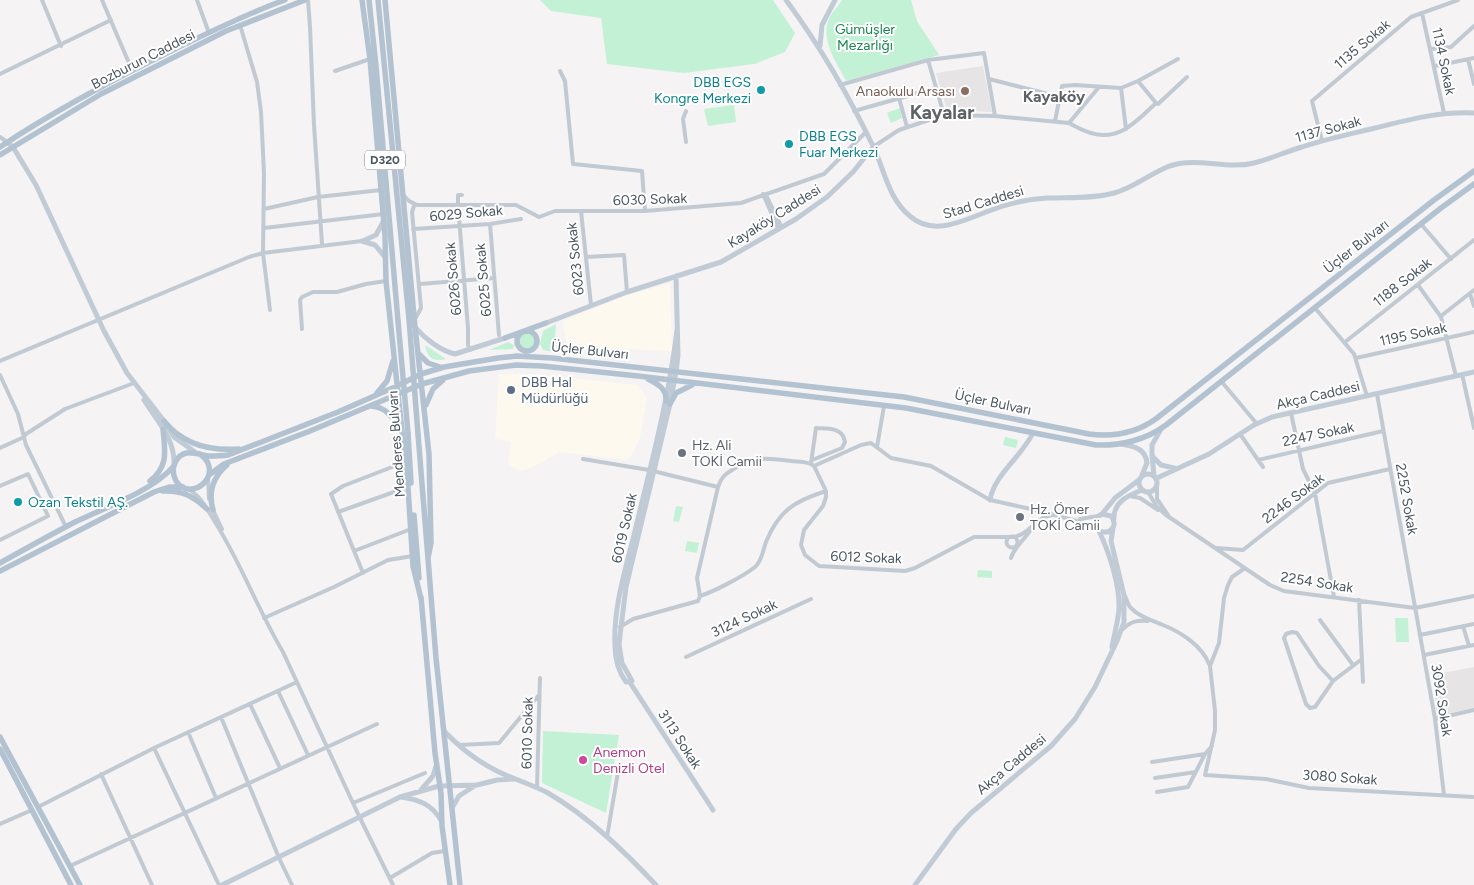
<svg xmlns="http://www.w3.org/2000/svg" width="1474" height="885" font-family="Figtree,sans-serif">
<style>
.commercial{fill:#fdf9ef}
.education{fill:#e6e4e5}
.green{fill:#c3f1d5}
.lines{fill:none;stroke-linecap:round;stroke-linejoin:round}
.street{stroke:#c1cad2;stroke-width:4}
.secondary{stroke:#c1cbd6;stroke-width:5}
.primary{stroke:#b3c2d1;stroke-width:5.5}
.primary-bridge{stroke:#b3c2d1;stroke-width:5.5}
.culture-dot{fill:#0f9aa8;stroke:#fff;stroke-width:2}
.education-dot{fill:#8d6e63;stroke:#fff;stroke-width:2}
.service-dot{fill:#5c6f8a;stroke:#fff;stroke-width:2}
.worship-dot{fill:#6b7280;stroke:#fff;stroke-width:2}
.hotel-dot{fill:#d1479c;stroke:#fff;stroke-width:2}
.labels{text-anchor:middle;stroke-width:4;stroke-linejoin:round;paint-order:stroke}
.shield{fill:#fff;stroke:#808990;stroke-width:1}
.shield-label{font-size:12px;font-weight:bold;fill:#4a5661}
.park-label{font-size:14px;fill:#17864f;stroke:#fff}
.street-label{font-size:14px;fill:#4a5661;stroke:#fff}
.culture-label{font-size:14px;fill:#0d838f;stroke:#fff;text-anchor:start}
.education-label{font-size:14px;fill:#785e54;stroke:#fff;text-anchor:end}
.service-label{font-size:14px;fill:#4e5e75;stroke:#fff;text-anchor:start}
.worship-label{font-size:14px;fill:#5b616d;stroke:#fff;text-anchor:start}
.hotel-label{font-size:14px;fill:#b23c85;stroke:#fff;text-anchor:start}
.quarter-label{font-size:16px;font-weight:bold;fill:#5f6368;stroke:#fff}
.district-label{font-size:19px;font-weight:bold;fill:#5f6368;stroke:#fff}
</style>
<rect width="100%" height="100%" fill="#f5f3f3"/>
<!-- commercial -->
<path class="commercial" d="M670 283 672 351 568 347 562 321 625 296Z
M499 374H532L638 385 647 397 640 438 631 456 627 460 560 452 531 468 520 471 508 464 511 441 495 439Z"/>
<!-- education -->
<path class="education" d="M983 66 992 112 947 110 936 73Z
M1474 667V708L1437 716 1432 675Z"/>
<!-- green -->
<path class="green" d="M540 0H773L795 33 785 52 754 64 684 73 607 64 601 18 551 11Z
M842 0H911L917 21 939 55 846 81C837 63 820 40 829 19 832 12 838 7 842 0Z
M734 105 736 122 708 126 704 109Z
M900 108 902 118 891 123 887 113Z
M556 324 554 352 543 350 540 344 543 331Z
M519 341a8 8 0 1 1 16 0a8 8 0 1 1-16 0Z
M508 342 514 345 513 349 489 350Z
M425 345 446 359C433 362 427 358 425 345Z
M1005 437 1018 440 1016 448 1003 445Z
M676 506 683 507 679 522 673 521Z
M687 541 699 543 697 553 685 551Z
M978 570 992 571V578L977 577Z
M1395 618H1408L1409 642H1396Z
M543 731 619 735 606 813 542 783Z"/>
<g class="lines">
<!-- street -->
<path class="street" d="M42 0 61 46
M102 0 132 70
M197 0 209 33
M308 0 310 27 314 125 322 244
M1422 13 1444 113
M240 25 257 82 261 112 264 173 263 253 270 310
M1431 49 1451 47 1474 26
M1468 59 1474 84
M928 60 944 115
M1435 66 1474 58
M335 71 370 59
M560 71 565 81 573 164 642 171 645 211
M0 74 111 20
M989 79 1060 97
M1138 81 1156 103
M840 85 928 60 984 53 995 116
M1121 88 1126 129
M899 98 907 127
M854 111 936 88
M1055 121 1062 86 1075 85 1121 88 1138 81 1178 59
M1069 123C1076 127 1084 131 1091 133 1119 142 1138 120 1156 103L1158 104 1187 77
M0 137 7 142
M1322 141 1312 101 1411 17 1458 0
M686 142 683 119 686 111
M873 147 899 130 944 115 995 116 1069 123 1099 87
M763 194 767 197 781 226
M763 194 778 228
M462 195H458V205L468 328V345L470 350
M404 196 409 201 417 205H516L539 217 555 211H645L741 203 824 174 865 133
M414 206 412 212 421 308 414 321
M264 209 318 197 381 190
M581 211 591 305
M490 224 499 335
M1421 224 1451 259
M264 228 384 214
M413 229 490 224 521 219
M586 257 624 255 627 292
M420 284 494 278
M1418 285 1441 317 1456 376
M1470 294 1474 306
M1315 308 1354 354 1367 396
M1441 316 1474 290
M302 329 300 300 302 297 313 292H337L366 284 386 281
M1345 342 1474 240
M1356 358 1474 332
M0 361 249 257 263 253 362 241
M1462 374 1474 428
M0 375 18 414 26 445 66 527
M1221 381 1257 424
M1377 394 1435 719 1444 795
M1291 413 1303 469 1315 493 1334 597
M1240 434 1263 467
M877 447 884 406
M0 448 24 437 26 434 65 409 134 383
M583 459 649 470 718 487C721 478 724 475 732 470 753 455 768 458 791 461 799 462 808 461 814 466L861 445 871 443 891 458 931 466 990 500 1040 511 1095 526
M1258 460 1383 431
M811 463 816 428C828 429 843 427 845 442L842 448 812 460
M814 466 826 491V497L823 506 804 530 801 545 805 555 819 566 905 571 915 568 974 537H1011
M208 478 209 499
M0 486 28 474 48 516 0 540
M1157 487V499L1168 515
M188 489C201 496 207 509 215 522 241 563 258 610 283 652L359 816 393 885
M1148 492 1157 507 1166 515 1270 585 1284 591 1415 608 1474 596
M1130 496 1140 498 1158 510
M212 508 222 529
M338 512 408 487
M1080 519 1098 516
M1006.5 542a5.5 5.5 0 1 1 11 0a5.5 5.5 0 1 1-11 0Z
M1013 537C1029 535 1036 517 1052 515
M1217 548 1243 550 1328 483 1390 469
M354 551 411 529
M1011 558C1015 545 1025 540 1031 529
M1245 568 1232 577 1228 585 1224 598 1219 643 1210 666 1215 711V730L1205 775 1266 779 1309 788 1474 797
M363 573 331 494 343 486 405 462
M700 596C713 592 744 576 755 567 762 561 763 550 766 542 779 510 795 501 826 491
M1125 596C1127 600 1128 606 1132 609 1141 618 1152 620 1163 625 1181 632 1202 646 1209 664
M1359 600 1363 682
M264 618 334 587 388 560 413 556
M1320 620 1353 665
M1463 626 1469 646
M620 627 633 619 698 601 700 596 697 578 718 487
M1123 629C1131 621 1138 620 1148 621
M1420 635 1474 624
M1424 655 1474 645
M686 657 811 599
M1333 681 1319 666 1297 633 1292 632 1286 634 1284 638 1306 704 1310 708 1315 707 1333 681 1362 659
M278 691 308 755
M250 704 280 768
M221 717 279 858 292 885
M1435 719 1474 710
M188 732 216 798
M459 745 499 743 539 695
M154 748 219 885
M1152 762 1205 754 1212 746
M101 774 152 885
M1155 778 1196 772
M537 787 540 678
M1157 792 1188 787 1205 754
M353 803 425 773
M38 807 154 748 297 682
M0 824 32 810
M607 837 618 772
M70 866 377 724
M390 878 432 853 445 851"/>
<!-- secondary -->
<path class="secondary" d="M786 0C820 46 849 96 874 148 885 172 889 200 911 217 934 236 962 221 986 212 1006 204 1025 199 1047 198 1069 197 1092 199 1114 193 1138 187 1157 166 1183 163 1206 160 1230 169 1254 163 1270 159 1285 152 1302 147 1326 139 1350 134 1375 128 1408 120 1440 111 1474 113
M820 46 822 25 835 0
M7 142 13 147 36 185 104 331 127 373 164 421 174 437 195 452
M365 240 376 235 383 222
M362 241 375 245 385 257
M676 276 678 355 676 372 670 404 626 587 621 627 619 645 622 663 632 681 626 682C618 671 615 659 615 646 613 607 626 568 635 531 651 464 669 398 677 330
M546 323 627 292 721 262 796 219 827 197 853 172 873 147
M415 327C425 339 441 351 455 354L505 338
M144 400C157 421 175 439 174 464
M1161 429 1152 445V456L1161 465 1174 468
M1121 444C1134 446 1146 449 1147 463L1142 475
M1152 456 1154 475
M1139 483a9 9 0 1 1 18 0a9 9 0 1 1-18 0Z
M1157 478 1209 454 1254 425 1272 417 1474 372
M990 500C994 475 1022 456 1033 433
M1102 514 1111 516C1116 522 1115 528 1108 532H1101L1097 528 1095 523 1097 517 1102 514 1115 498 1139 480
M1114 519C1113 502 1129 495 1142 490
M1099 531C1109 552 1120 585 1119 609 1118 622 1114 635 1112 647
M629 681 713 810
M444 731C464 752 486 768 513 778 525 783 537 787 548 793 589 817 624 851 656 885
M421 790 433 776 436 766
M401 797C420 800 432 804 442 822
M452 808 459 796 476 785
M222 885 400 797 439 786 477 785 497 780 514 779
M915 885 956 829 971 813 1051 746 1075 719 1095 687 1117 641 1124 622V595L1111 541 1113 528"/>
<!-- primary -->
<path class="primary" d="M362 0 370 59 385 236 386 281 408 487 413 566 421 599
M369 0 376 66 398 321
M378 0 409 319
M385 0 415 327 429 454 431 543 428 558
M0 147C57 109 116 78 177 48 212 31 248 13 285 0
M0 155 101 94 226 31 305 0
M517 341a10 10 0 1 1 20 0a10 10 0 1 1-20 0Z
M505 338 546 323
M419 354 428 363 440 367
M648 379C658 384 667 389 666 401
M377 393 387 381 393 361
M670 404 676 393 692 385
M426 405 433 389 443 380
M371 406C387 407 393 418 401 431
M164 421C183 445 211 451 239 449
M408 433 411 483
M418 434 436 658 460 885
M200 454C226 473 192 504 176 481 173 475 172 469 175 463 182 447 196 454 208 456 215 456 221 456 228 455L338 412 397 386 421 374 444 367 498 358 517 356 552 358 904 397 1089 434C1113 437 1137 433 1157 418L1434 200 1474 171
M209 475 224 464 310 431 422 384 469 371 516 365 542 366 638 376 906 408 1096 445C1120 446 1146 440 1166 425L1441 208 1474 184
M150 481C169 466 165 451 163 429
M163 491C182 490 193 496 207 509
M213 510C208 492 213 477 227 465
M414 515 419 578
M0 563C25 549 50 535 75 522 104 508 152 491 173 467
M0 571 154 492 169 487H183
M421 597 435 753 441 793 442 826 450 885
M0 737 80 885
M0 749 71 885"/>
<!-- primary-bridge -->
<path class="primary-bridge" d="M409 319 418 434
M398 321 408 433"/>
</g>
<!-- markers -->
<g class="culture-dot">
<circle cx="761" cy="90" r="5"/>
<circle cx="789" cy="144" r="5"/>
<circle cx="18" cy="502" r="5"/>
</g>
<circle class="education-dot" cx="965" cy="91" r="5"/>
<circle class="service-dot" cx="511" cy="390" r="5"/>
<g class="worship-dot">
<circle cx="682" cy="453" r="5"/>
<circle cx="1020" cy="517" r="5"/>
</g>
<circle class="hotel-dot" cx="583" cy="760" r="5"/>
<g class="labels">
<!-- shield labels -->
<rect class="shield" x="365" y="150.5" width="40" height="19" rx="4"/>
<g class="shield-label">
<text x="385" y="164">D320</text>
</g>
<!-- park labels -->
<g class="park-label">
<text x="865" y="34">Gümüşler<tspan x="865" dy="16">Mezarlığı</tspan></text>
</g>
<!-- street labels -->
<g class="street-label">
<text transform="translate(1362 44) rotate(-40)" y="5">1135 Sokak</text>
<text transform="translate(143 59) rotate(-27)" y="5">Bozburun Caddesi</text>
<text transform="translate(1444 61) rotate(78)" y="5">1134 Sokak</text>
<text transform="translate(1328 129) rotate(-15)" y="5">1137 Sokak</text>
<text transform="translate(650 199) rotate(-2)" y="5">6030 Sokak</text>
<text transform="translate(983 202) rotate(-17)" y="5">Stad Caddesi</text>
<text transform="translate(466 213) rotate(-5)" y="5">6029 Sokak</text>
<text transform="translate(774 216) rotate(-32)" y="5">Kayaköy Caddesi</text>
<text transform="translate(1356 246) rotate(-38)" y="5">Üçler Bulvarı</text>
<text transform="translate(575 259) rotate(-96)" y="5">6023 Sokak</text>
<text transform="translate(453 279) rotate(-95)" y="5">6026 Sokak</text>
<text transform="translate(483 280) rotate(-95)" y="5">6025 Sokak</text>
<text transform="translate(1402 282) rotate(-38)" y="5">1188 Sokak</text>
<text transform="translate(1413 334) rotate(-12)" y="5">1195 Sokak</text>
<text transform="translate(590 350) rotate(6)" y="5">Üçler Bulvarı</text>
<text transform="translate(1318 395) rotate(-13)" y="5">Akça Caddesi</text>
<text transform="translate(993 402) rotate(12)" y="5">Üçler Bulvarı</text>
<text transform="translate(1318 434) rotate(-12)" y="5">2247 Sokak</text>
<text transform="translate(396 444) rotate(-94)" y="5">Menderes Bulvarı</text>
<text transform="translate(1293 498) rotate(-37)" y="5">2246 Sokak</text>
<text transform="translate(1407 499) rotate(80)" y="5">2252 Sokak</text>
<text transform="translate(624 528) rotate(-77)" y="5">6019 Sokak</text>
<text transform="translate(866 557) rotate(2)" y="5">6012 Sokak</text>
<text transform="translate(1317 582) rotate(9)" y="5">2254 Sokak</text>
<text transform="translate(744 618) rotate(-25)" y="5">3124 Sokak</text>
<text transform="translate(1442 700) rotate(81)" y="5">3092 Sokak</text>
<text transform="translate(527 733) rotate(-89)" y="5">6010 Sokak</text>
<text transform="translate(680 739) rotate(57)" y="5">3113 Sokak</text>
<text transform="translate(1011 764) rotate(-40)" y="5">Akça Caddesi</text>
<text transform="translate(1340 777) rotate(4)" y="5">3080 Sokak</text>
</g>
<!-- culture labels -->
<g class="culture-label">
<text x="751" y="87" text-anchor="end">DBB EGS<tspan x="751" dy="16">Kongre Merkezi</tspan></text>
<text x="799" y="141">DBB EGS<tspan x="799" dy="16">Fuar Merkezi</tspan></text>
<text x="28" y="507">Ozan Tekstil AŞ.</text>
</g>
<!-- education labels -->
<g class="education-label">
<text x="955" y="96">Anaokulu Arsası</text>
</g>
<!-- service labels -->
<g class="service-label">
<text x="521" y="387">DBB Hal<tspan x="521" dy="16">Müdürlüğü</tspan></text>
</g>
<!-- worship labels -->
<g class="worship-label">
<text x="692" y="450">Hz. Ali<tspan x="692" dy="16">TOKİ Camii</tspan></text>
<text x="1030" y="514">Hz. Ömer<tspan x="1030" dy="16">TOKİ Camii</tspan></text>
</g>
<!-- hotel labels -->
<g class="hotel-label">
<text x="593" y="757">Anemon<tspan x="593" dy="16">Denizli Otel</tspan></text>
</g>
<!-- quarter labels -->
<g class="quarter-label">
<text x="1054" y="102">Kayaköy</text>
</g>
<!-- district labels -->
<g class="district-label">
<text x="942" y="119">Kayalar</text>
</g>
</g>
</svg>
